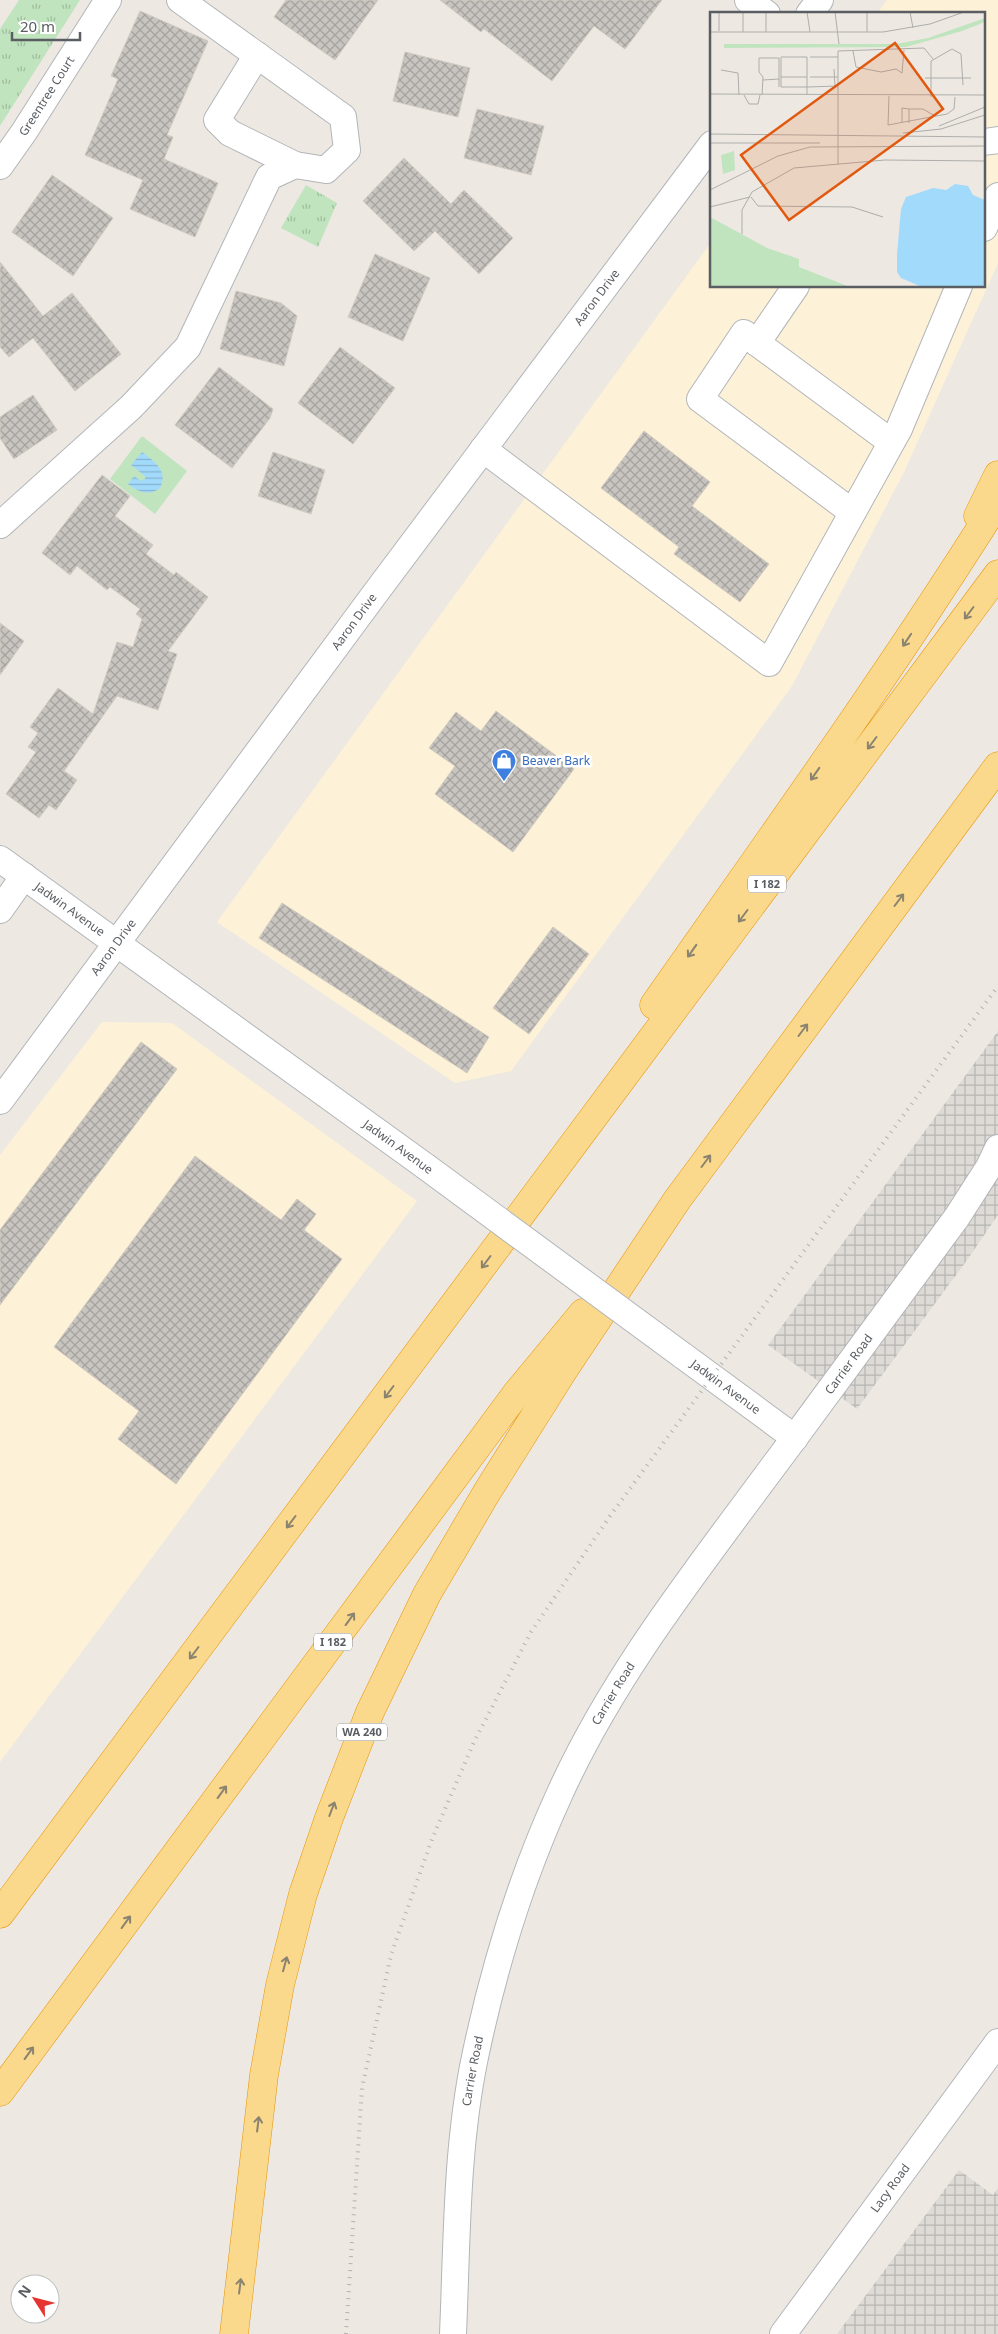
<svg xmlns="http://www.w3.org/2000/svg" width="998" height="2334" font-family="'Noto Sans',sans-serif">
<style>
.commercial{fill:#fdf2d7}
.industrial{fill:url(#industrial-grid)}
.park{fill:url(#park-tufts)}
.garden{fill:#c0e4be}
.water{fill:url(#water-rules)}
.building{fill:url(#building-cross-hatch);stroke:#d1cbc0}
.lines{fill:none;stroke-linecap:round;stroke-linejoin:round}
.minor-casing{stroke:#b2b5b9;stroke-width:28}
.highway-casing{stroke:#e79507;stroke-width:29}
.minor{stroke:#fff;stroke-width:26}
.highway{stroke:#fad88c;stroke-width:28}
.rail{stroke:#b1b2b2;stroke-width:4;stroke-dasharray:1 6;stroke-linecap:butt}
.minor-bridge-casing{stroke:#b2b5b9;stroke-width:28;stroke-linecap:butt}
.minor-bridge{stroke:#fff;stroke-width:26}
.oneway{stroke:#8a836f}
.labels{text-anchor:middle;stroke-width:5;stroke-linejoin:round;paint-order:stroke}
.shield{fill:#fff;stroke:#8c8e91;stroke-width:1}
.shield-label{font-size:11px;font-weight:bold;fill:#5a5e62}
.street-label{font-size:12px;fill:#5a5e62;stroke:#fff}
.shop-label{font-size:12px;fill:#366cbe;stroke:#fff;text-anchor:start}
.inset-road{fill:none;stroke:#aeadab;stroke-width:1}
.view{fill:#e15910;fill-opacity:0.15;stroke:#e15910;stroke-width:2.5}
.inset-edge{fill:none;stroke:#5a5e62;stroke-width:2.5}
</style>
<defs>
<pattern id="industrial-grid" width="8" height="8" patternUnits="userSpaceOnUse" patternTransform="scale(1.25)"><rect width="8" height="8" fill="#dedbd6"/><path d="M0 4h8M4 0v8" fill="none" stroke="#b7b5b1"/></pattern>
<pattern id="park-tufts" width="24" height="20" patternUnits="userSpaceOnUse" patternTransform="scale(1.25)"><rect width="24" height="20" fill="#c0e4be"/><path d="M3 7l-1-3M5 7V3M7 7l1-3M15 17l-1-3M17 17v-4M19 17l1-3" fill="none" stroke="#9fbc9e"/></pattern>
<pattern id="water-rules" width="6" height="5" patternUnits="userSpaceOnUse" patternTransform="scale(1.25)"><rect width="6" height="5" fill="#a2dafc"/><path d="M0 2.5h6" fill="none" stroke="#87b4cf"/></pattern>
<pattern id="building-cross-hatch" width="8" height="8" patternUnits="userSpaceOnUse" patternTransform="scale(1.25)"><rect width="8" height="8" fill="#c8c4bf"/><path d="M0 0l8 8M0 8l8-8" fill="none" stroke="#a5a29f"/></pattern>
</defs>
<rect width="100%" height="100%" fill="#ede9e2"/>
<!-- commercial -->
<path class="commercial" d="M887 0H998V263L904 472 792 686 511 1071 455 1083 217 922 712 241V286H984V14H877Z
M102 1022 172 1023 417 1201 0 1762V1155Z"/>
<!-- industrial -->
<path class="industrial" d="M998 1031V1215L965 1263 857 1409 768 1345Z
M959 2170 993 2195 998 2188V2334H837Z"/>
<!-- park -->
<path class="park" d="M19 0H80L0 126V29Z
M306 185 337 203 318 247 281 228Z"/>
<!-- garden -->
<path class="garden" d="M142 436 187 471 155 514 110 479Z"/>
<!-- water -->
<path class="water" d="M142 452C154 461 169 471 160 488 148 497 139 492 128 484L134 476 141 481 145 479V476L131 465Z"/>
<!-- building -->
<path class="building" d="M286 0H378L335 60 274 17Z
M440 0H662L625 49 594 26 552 81 484 29 481 32Z
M140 11 208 41 167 135 173 137 164 159 218 183 195 237 130 209 143 180 85 155 118 79 111 76Z
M405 52 470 68 458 117 393 101Z
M477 109 544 126 531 175 464 158Z
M404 158 451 204 464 190 513 238 479 274 435 231 414 251 363 201Z
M52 175 113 218 73 276 12 232Z
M375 254 430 278 403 341 348 317Z
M0 262 43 316 72 293 121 354 75 391 33 338 9 357 0 347Z
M236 291 281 303 297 316 284 366 220 349Z
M340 347 395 388 353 444 298 403Z
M219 367 273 409 270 418 232 468 175 425Z
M33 395 57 430 14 459 0 438V417Z
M644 431 710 482 692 506 769 564 740 602 674 554 679 547 601 488Z
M273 452 325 470 311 514 258 496Z
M102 475 130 496 115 516 153 545 146 554 174 575 176 572 208 597 168 651 177 654 158 710 117 696 64 771 77 780 56 810 49 805 39 818 6 794 36 752 28 747 38 733 30 727 58 688 93 714 117 642 133 647 142 619 136 614 140 609 110 587 107 590 77 566 70 575 42 553Z
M0 623 24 641 0 675Z
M496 711 574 769 513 852 435 794 455 766 429 748 456 712 481 731Z
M282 903 489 1037 467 1073 259 938Z
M553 927 589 954 529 1034 493 1008Z
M141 1042 177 1069 0 1305V1230Z
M195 1156 281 1220 297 1199 316 1214 304 1230 342 1259 176 1484 118 1439 139 1411 54 1347Z"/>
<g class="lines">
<defs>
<g id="minor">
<path d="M748 0 767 14"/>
<path d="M809 14 820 0"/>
<path d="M257 55 217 120 230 133 295 165"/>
<path d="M984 142 998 140"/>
<path id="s1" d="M0 166 24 132 108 0"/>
<path d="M984 228 998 196"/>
<path d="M796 286 757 343 891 442"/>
<path d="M757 343 744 333 700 399 852 512"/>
<path d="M483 449 769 663 899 429 959 286"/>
<path d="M0 525 131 407 188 347 269 177 295 165 326 170 347 150 343 117 180 0"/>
<path id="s2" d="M0 859 425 1166"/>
<path d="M0 910 24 876"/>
<path id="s3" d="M0 1101 374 595 712 144"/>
<path id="s4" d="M682 1355 795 1438"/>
<path id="s5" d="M453 2334C457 2242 456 2148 475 2057 494 1966 521 1878 560 1793 610 1683 683 1588 755 1491 823 1400 890 1308 957 1217L989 1167 998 1148"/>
<path id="s6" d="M783 2334 998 2042"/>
</g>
<path id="highway" d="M978 516 998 475
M654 1005C771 838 890 673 998 501
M0 1914 998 574
M0 2092 516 1394 583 1313
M234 2334 264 2075 280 1985 303 1894 329 1818 370 1712 427 1594 487 1492 563 1371 677 1200 998 766"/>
</defs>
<!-- minor casing -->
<use href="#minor" class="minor-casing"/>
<!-- highway casing -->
<use href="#highway" class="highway-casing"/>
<!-- minor -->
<use href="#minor" class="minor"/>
<!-- highway -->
<use href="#highway" class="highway"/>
<!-- rail -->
<path class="rail" d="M346 2334 362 2088 391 1955 432 1839 474 1742 531 1632 610 1516 998 986"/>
<defs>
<path id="minor-bridge" d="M425 1166 682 1355"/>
</defs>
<!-- minor-bridge casing -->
<use href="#minor-bridge" class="minor-bridge-casing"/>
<!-- minor-bridge -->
<use href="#minor-bridge" class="minor-bridge"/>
</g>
<!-- one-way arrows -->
<defs><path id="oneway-shaft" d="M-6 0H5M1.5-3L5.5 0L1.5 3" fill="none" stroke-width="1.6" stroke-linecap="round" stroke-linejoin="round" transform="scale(1.25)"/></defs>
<g class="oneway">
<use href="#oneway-shaft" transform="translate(969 613) rotate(127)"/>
<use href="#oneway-shaft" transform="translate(907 640) rotate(124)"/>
<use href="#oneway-shaft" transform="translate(872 743) rotate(127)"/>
<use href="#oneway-shaft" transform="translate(815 774) rotate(125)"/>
<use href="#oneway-shaft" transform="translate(899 900) rotate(-53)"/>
<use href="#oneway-shaft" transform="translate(743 916) rotate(127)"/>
<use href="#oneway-shaft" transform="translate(692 951) rotate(125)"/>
<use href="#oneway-shaft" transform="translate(803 1030) rotate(-53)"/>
<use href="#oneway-shaft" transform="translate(706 1161) rotate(-53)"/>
<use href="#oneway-shaft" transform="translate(486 1262) rotate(127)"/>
<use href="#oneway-shaft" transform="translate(389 1392) rotate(127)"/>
<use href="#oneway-shaft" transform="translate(291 1522) rotate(127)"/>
<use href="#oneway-shaft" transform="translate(350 1619) rotate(-54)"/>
<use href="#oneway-shaft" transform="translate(194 1653) rotate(127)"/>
<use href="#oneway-shaft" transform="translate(222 1792) rotate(-54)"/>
<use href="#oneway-shaft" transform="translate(332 1809) rotate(-69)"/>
<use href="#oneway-shaft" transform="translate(126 1922) rotate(-54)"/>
<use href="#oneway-shaft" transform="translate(285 1964) rotate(-75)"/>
<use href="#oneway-shaft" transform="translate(29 2053) rotate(-54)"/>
<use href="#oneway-shaft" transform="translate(258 2124) rotate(-83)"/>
<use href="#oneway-shaft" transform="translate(240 2286) rotate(-83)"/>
</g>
<!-- icons -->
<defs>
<symbol id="shop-pin" viewBox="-11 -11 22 30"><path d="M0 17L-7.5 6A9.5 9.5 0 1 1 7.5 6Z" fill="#3f7fe0" stroke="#fff"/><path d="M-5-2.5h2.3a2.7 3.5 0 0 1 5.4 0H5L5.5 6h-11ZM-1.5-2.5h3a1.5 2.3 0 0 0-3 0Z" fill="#fff"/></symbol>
</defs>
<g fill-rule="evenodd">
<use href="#shop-pin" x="490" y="747" width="28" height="38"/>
</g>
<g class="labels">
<!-- shield labels -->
<g class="shield">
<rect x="748" y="875.5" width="38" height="17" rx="4"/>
<rect x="314" y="1633.5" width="38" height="17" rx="4"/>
<rect x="337" y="1723.5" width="50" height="17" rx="4"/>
</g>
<g class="shield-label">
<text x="767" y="888">I 182</text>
<text x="333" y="1646">I 182</text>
<text x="362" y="1736">WA 240</text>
</g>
<!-- street labels -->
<g class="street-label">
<text dy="4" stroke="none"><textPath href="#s1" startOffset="84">Greentree Court</textPath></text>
<text dy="4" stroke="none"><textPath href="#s3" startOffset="1001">Aaron Drive</textPath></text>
<text dy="4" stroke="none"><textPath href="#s3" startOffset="596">Aaron Drive</textPath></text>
<text dy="4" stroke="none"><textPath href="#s2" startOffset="86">Jadwin Avenue</textPath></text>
<text dy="4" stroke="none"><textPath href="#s3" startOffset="191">Aaron Drive</textPath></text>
<text transform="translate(398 1147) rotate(36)" y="4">Jadwin Avenue</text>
<text dy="4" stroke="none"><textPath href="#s5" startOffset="1074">Carrier Road</textPath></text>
<text dy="4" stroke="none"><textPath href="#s4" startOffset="54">Jadwin Avenue</textPath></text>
<text dy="4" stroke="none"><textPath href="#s5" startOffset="669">Carrier Road</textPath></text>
<text dy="4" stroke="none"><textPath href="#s5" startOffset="264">Carrier Road</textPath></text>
<text dy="4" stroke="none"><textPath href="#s6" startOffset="181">Lacy Road</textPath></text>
</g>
<!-- shop labels -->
<g class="shop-label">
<text x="522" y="765">Beaver Bark</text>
</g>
</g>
<!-- overview -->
<g transform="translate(710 12)">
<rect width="275" height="275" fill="#ede9e2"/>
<path d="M24 139 25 158 13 162 11 143Z" fill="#c0e4be"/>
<path d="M275 6V10L252 19 196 35 14 36V32H186L218 26ZM0 205 57 236 89 247V255L140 275H0Z" fill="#c0e4be"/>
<path d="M245 172 258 174 263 183 275 188V275H212L191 266 187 260V242L191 197 196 185 223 176 236 178Z" fill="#a2dafc"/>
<path class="inset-road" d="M9 0V19M33 0V20M56 0V20M97 0 100 20M125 0 129 32M200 0 203 16M0 20H173L220 12 254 0M157 20V0M143 39 146 55 171 60 186 57 192 61 194 38M100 45H128M275 51V79M124 57 125 74M11 58 28 61 29 83M71 65H97M100 65H128M215 66H261M53 68 69 67M0 82 275 83M34 83 39 92H48L50 83M52 83 53 65 49 60V46H69V75M97 83V45H71V75H97L128 74M179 84 178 113 237 102 244 97 245 85M221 85V49L242 37 251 42 253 73M192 111V96L199 97M199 111V97H213L225 104M229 114 275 95M193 121 231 117 275 103M0 122 275 125M0 131H110M128 152V39L214 36 223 47M0 178 68 144 100 135 275 134M41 185 48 194 142 195 173 205M0 195 40 185M32 222V198L42 180 84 156 175 148 275 149"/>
<path class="view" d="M185 31 233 97 79 208 31 143Z"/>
<rect width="275" height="275" class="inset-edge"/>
</g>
<!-- north arrow -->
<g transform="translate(35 2299) rotate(306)"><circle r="24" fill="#ffffff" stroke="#bdbfc0"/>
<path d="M0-4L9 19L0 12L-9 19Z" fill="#e43530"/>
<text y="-8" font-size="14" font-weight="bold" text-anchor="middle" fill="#5a5e62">N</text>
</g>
<!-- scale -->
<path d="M12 32v8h68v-8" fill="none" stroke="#5a5e62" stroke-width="2.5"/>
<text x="20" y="32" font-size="15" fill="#5a5e62" stroke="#ffffff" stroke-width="4" paint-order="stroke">20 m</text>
</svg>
